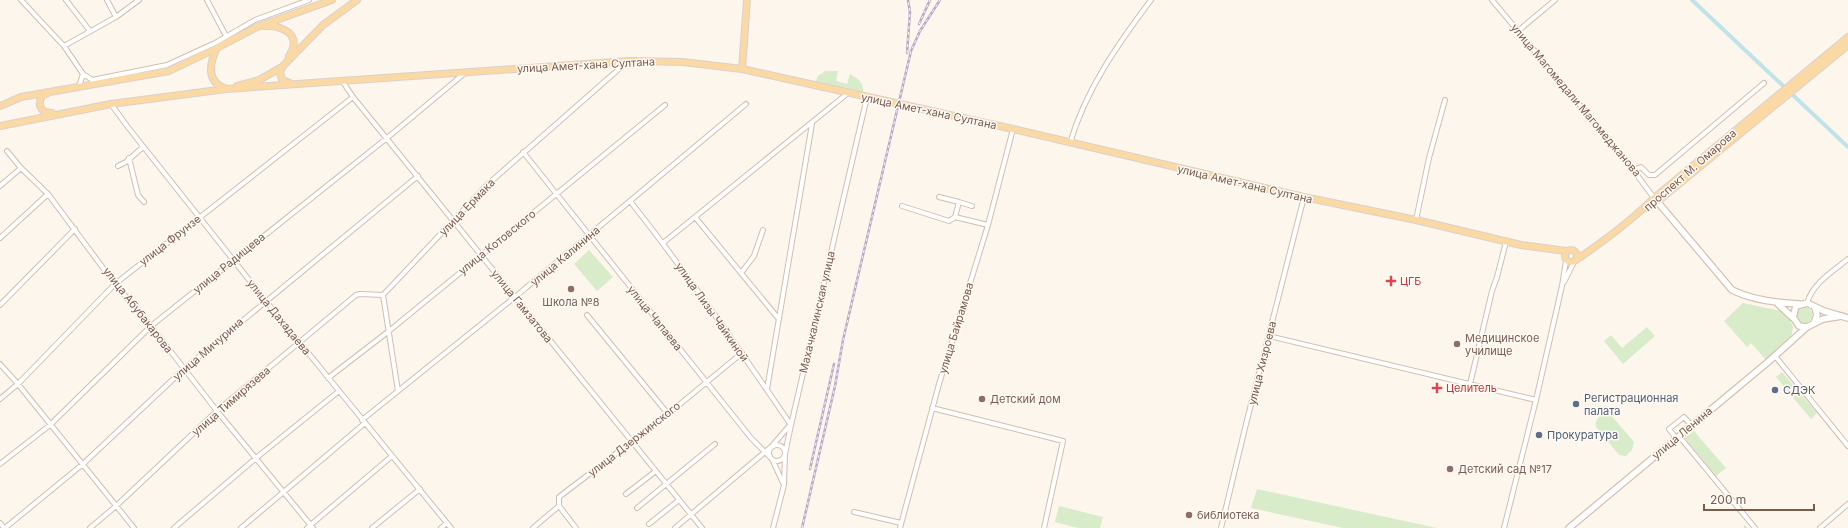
<svg xmlns="http://www.w3.org/2000/svg" width="1848" height="528" font-family="Inter,sans-serif">
<style>
.green{fill:#d8ecc9}
.lines{fill:none;stroke-linecap:round;stroke-linejoin:round}
.canal{stroke:#bfe3e8;stroke-width:4}
.street-tunnel{stroke:#dcd0c4;stroke-width:4;stroke-dasharray:4 2;stroke-linecap:butt}
.street-casing{stroke:#d1beb0;stroke-width:6}
.secondary-casing{stroke:#d6c0b0;stroke-width:8}
.primary-casing{stroke:#dad1cd;stroke-width:8}
.street{stroke:#fff;stroke-width:4}
.secondary{stroke:#fff;stroke-width:5.5}
.primary{stroke:#fbd9a5;stroke-width:6}
.rail-casing{stroke:#b9a8c9;stroke-width:2.5}
.rail{stroke:#fffaf3;stroke-width:1;stroke-dasharray:3;stroke-linecap:butt}
.health-dot{fill:#e0444e;stroke:#fffaf3;stroke-width:1.5}
.education-dot{fill:#8d6e63;stroke:#fffaf3;stroke-width:1.5}
.service-dot{fill:#5c6f8a;stroke:#fffaf3;stroke-width:1.5}
.labels{text-anchor:middle;stroke-width:3;stroke-linejoin:round;paint-order:stroke}
.street-label{font-size:11px;fill:#7a5c4d;stroke:#fffaf3}
.health-label{font-size:11px;fill:#be3a42;stroke:#fffaf3;text-anchor:start}
.education-label{font-size:11px;fill:#785e54;stroke:#fffaf3;text-anchor:start}
.service-label{font-size:11px;fill:#4e5e75;stroke:#fffaf3;text-anchor:start}
</style>
<rect width="100%" height="100%" fill="#fdf6ec"/>
<!-- green -->
<path class="green" d="M825 71H838L836 81 847 84 850 74C858 79 864 82 863 92L815 82 818 76Z
M589 250 613 277 597 291 574 264Z
M1743 303 1781 311 1789 318 1793 327 1791 338 1766 360 1751 343 1747 347 1724 321Z
M1796 315a8 8 0 1 1 16 0a8 8 0 1 1-16 0Z
M1647 327 1655 336 1623 364 1604 341 1611 335 1622 348Z
M1782 372 1817 413 1811 419 1776 377Z
M1606 413 1611 415 1634 442 1632 450 1626 456 1619 455 1596 427C1594 420 1600 415 1606 413Z
M1694 431 1726 468 1716 476 1685 438Z
M1257 489 1437 528H1343L1251 508Z
M1059 506 1103 517 1100 528H1078L1055 522Z"/>
<g class="lines">
<!-- canal -->
<path class="canal" d="M1692 0 1848 147"/>
<!-- street-tunnel -->
<path class="street-tunnel" d="M1745 528 1746 527"/>
<defs>
<path id="street" d="M21 0 64 46 83 74 94 81
M66 0 90 31
M107 0 116 17
M207 0 226 36
M1492 0 1625 159 1654 198
M1518 31 1555 0
M64 46 116 17 139 0
M92 80 167 65 215 43 255 20 309 0
M343 82 353 97 702 528
M79 86 83 74
M111 104 127 126 265 300 451 528
M1070 143C1086 89 1118 44 1151 0
M7 151 21 168 48 194 115 284 151 326 217 411 313 528
M523 152 751 438 772 459 783 483
M129 158 138 195 144 202
M118 166 126 162 143 147
M1634 170 1641 167 1649 175H1655L1764 83
M0 186 21 168
M939 197 959 202
M630 201C687 273 739 349 791 425
M902 206 949 221 955 217
M972 206 959 202 955 217 988 225
M695 217 778 318
M1416 220 1429 158 1445 100
M0 238 48 194
M663 243 848 93
M741 273 754 256 763 230
M1564 282 1574 262
M1807 303C1813 283 1832 272 1848 259
M0 305 75 229
M587 315 668 414
M1269 336 1536 400
M1775 356 1848 446
M0 364 18 384 134 528
M328 378 389 331 665 105
M1470 384 1492 291 1497 277 1506 242
M767 389 812 124
M398 391 383 295 487 185 628 61
M0 399 18 384 115 284 353 97
M932 408 1063 441 1044 528
M362 420 515 297 746 104
M1679 436 1755 528
M1676 438 1669 429 1684 417 1691 425
M769 453a8 8 0 1 1 16 0a8 8 0 1 1-16 0Z
M0 464 50 425 151 326 387 138 466 72
M626 494 656 471
M559 506 576 528
M637 508 715 444
M854 512 901 523
M0 523 4 528
M649 524 679 500
M5 528 83 464 184 369 418 176
M90 528 116 506 217 411 356 295 360 294 383 295
M174 528 256 458 339 391
M241 528 365 423
M307 528 392 456
M372 528 420 489
M441 528 447 523
M533 528 559 506V497L668 414 742 353
M675 528 772 446 790 425
M773 528 784 485 785 454 791 425 867 97
M900 528 939 384 988 225 1013 129
M1221 528 1246 424 1304 197
M1504 528 1536 400 1562 286 1566 261
M1820 528 1848 504"/>
<path id="secondary" d="M1656 200 1732 290C1752 300 1777 303 1799 304
M1778 304 1792 317
M1814 323 1817 315 1815 308
M1807 327 1799 326 1793 317 1796 306 1807 303 1824 311 1848 318
M1569 528 1768 362 1807 327 1823 319 1842 316"/>
<path id="primary" d="M264 26C283 25 303 35 289 56
M217 48C209 64 206 83 227 89
M283 66 280 72 282 80 290 83
M742 69 747 0
M237 86 259 80 282 67 323 25 357 0
M48 93 42 96C37 106 41 113 52 113
M0 106 21 97 169 71 217 48 257 27 332 0
M0 126 111 104 226 89 629 61 683 62 742 69 1013 129 1304 197 1416 220 1521 245 1566 251
M1648 208 1657 202 1848 45
M1565 256a6 6 0 1 1 12 0a6 6 0 1 1-12 0Z
M1576 260C1604 241 1630 222 1654 198L1848 37"/>
</defs>
<!-- street casing -->
<use href="#street" class="street-casing"/>
<!-- secondary casing -->
<use href="#secondary" class="secondary-casing"/>
<!-- primary casing -->
<use href="#primary" class="primary-casing"/>
<!-- street -->
<use href="#street" class="street"/>
<!-- secondary -->
<use href="#secondary" class="secondary"/>
<!-- primary -->
<use href="#primary" class="primary"/>
<defs>
<path id="rail" d="M919 24 930 0
M907 53 910 12 908 0
M810 469 834 364
M802 528 835 386 843 340 911 51 920 31 940 0"/>
</defs>
<!-- rail casing -->
<use href="#rail" class="rail-casing"/>
<!-- rail -->
<use href="#rail" class="rail"/>
</g>
<!-- markers -->
<g class="health-dot">
<path d="M1389 275h4v4h4v4h-4v4h-4v-4h-4v-4h4z"/>
<path d="M1435 382h4v4h4v4h-4v4h-4v-4h-4v-4h4z"/>
</g>
<g class="education-dot">
<circle cx="571" cy="289" r="4"/>
<circle cx="1457" cy="344" r="4"/>
<circle cx="982" cy="399" r="4"/>
<circle cx="1450" cy="469" r="4"/>
<circle cx="1189" cy="515" r="4"/>
</g>
<g class="service-dot">
<circle cx="1775" cy="390" r="4"/>
<circle cx="1576" cy="404" r="4"/>
<circle cx="1539" cy="435" r="4"/>
</g>
<g class="labels">
<!-- street labels -->
<g class="street-label">
<text transform="translate(586 65) rotate(-3)" y="4">улица Амет-хана Султана</text>
<text transform="translate(1576 100) rotate(50)" y="4">улица Магомедали Магомеджановa</text>
<text transform="translate(929 111) rotate(12)" y="4">улица Амет-хана Султана</text>
<text transform="translate(1690 170) rotate(-41)" y="4">проспект М. Омарова</text>
<text transform="translate(1245 184) rotate(13)" y="4">улица Амет-хана Султана</text>
<text transform="translate(467 207) rotate(-46)" y="4">улица Ермака</text>
<text transform="translate(170 240) rotate(-38)" y="4">улица Фрунзе</text>
<text transform="translate(497 242) rotate(-39)" y="4">улица Котовского</text>
<text transform="translate(565 256) rotate(-40)" y="4">улица Калинина</text>
<text transform="translate(229 263) rotate(-39)" y="4">улица Радищева</text>
<text transform="translate(522 306) rotate(51)" y="4">улица Гамзатова</text>
<text transform="translate(138 310) rotate(52)" y="4">улица Абубакарова</text>
<text transform="translate(712 312) rotate(55)" y="4">улица Лизы Чайкиной</text>
<text transform="translate(817 312) rotate(-77)" y="4">Махачкалинская улица</text>
<text transform="translate(279 317) rotate(51)" y="4">улица Дахадаева</text>
<text transform="translate(655 318) rotate(51)" y="4">улица Чапаева</text>
<text transform="translate(956 328) rotate(-73)" y="4">улица Байрамова</text>
<text transform="translate(208 349) rotate(-41)" y="4">улица Мичурина</text>
<text transform="translate(1262 363) rotate(-76)" y="4">улица Хизроева</text>
<text transform="translate(231 401) rotate(-41)" y="4">улица Тимирязева</text>
<text transform="translate(1682 433) rotate(-40)" y="4">улица Ленина</text>
<text transform="translate(634 439) rotate(-38)" y="4">улица Дзержинского</text>
</g>
<!-- health labels -->
<g class="health-label">
<text x="1400" y="285">ЦГБ</text>
<text x="1446" y="392">Целитель</text>
</g>
<!-- education labels -->
<g class="education-label">
<text x="571" y="306" text-anchor="middle">Школа №8</text>
<text x="1465" y="342">Медицинское<tspan x="1465" dy="13">училище</tspan></text>
<text x="990" y="403">Детский дом</text>
<text x="1458" y="473">Детский сад №17</text>
<text x="1197" y="519">библиотека</text>
</g>
<!-- service labels -->
<g class="service-label">
<text x="1783" y="394">СДЭК</text>
<text x="1584" y="402">Регистрационная<tspan x="1584" dy="13">палата</tspan></text>
<text x="1547" y="439">Прокуратура</text>
</g>
</g>
<!-- scale -->
<path d="M1704 504v6h110v-6" fill="none" stroke="#7a5c4d" stroke-width="2"/>
<text x="1710" y="504" font-size="12" fill="#7a5c4d" stroke="#fffaf3" stroke-width="3" paint-order="stroke">200 m</text>
</svg>
